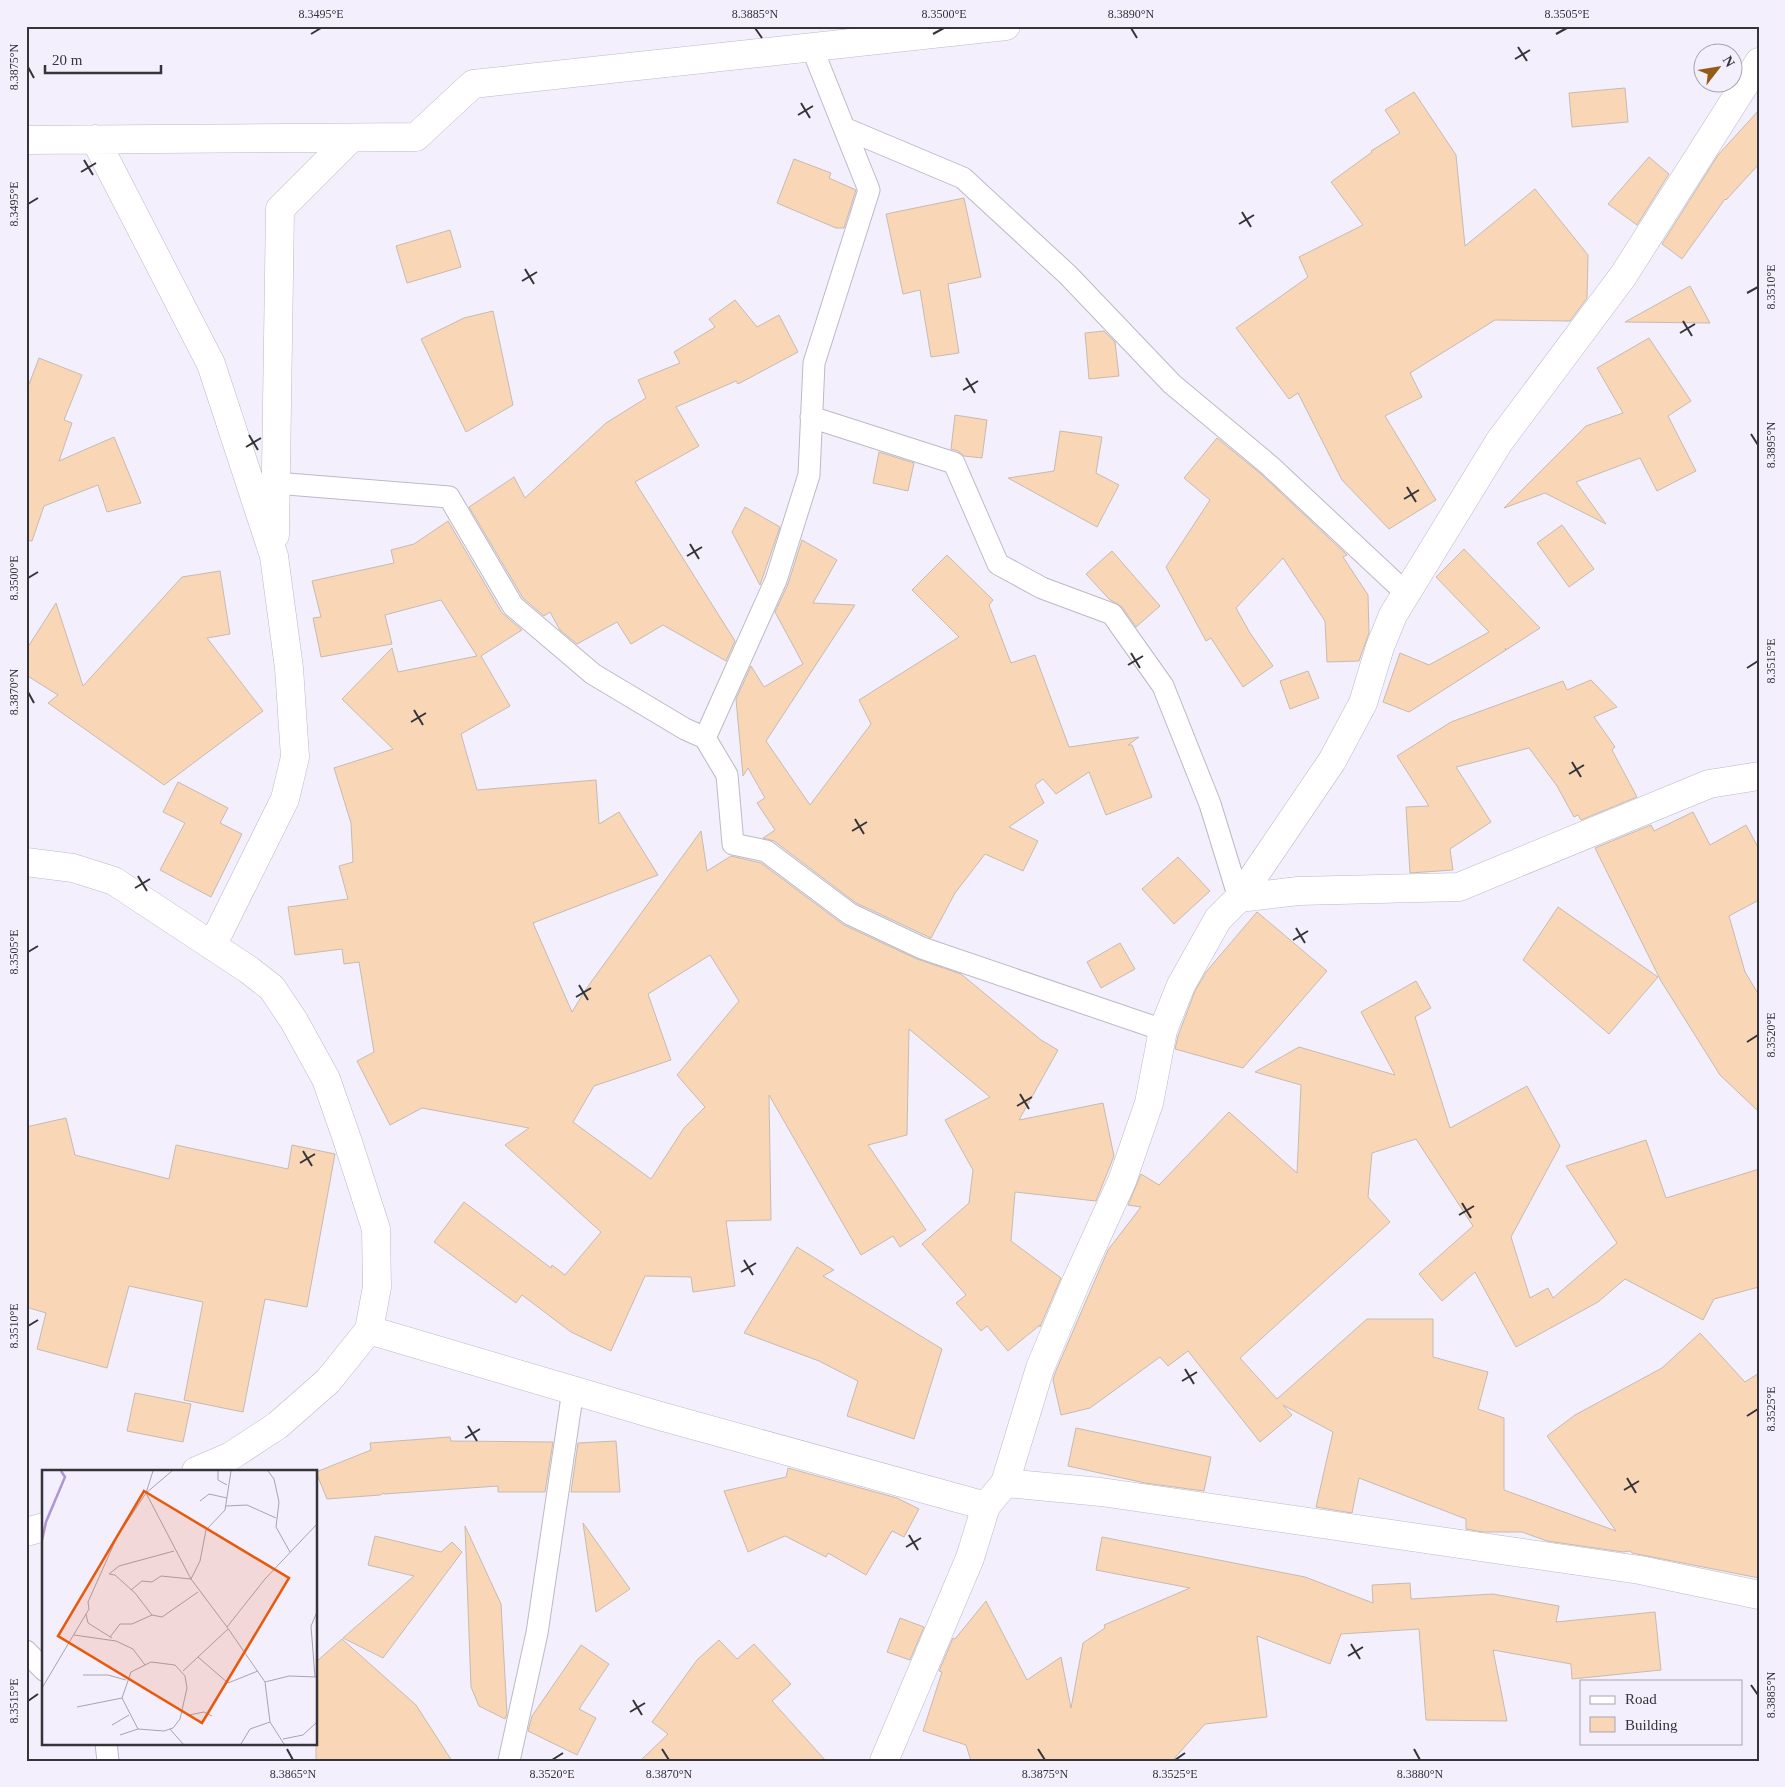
<svg xmlns="http://www.w3.org/2000/svg" width="1785" height="1787" font-family="'Times New Roman',serif">
<style>
.building{fill:#f9d6b6;stroke:#c6bbb1;fill-rule:evenodd}
.lines{fill:none;stroke-linecap:round;stroke-linejoin:round}
.service-casing{stroke:#bdb9c6;stroke-width:23}
.minor-casing{stroke:#bdb9c6;stroke-width:29}
.primary-casing{stroke:#bdb9c6;stroke-width:29}
.service{stroke:#fff;stroke-width:21}
.minor{stroke:#fff;stroke-width:28}
.primary{stroke:#fff;stroke-width:28}
.ticks{fill:none;stroke:#353439;stroke-width:2}
.inset-river{fill:none;stroke:#ae95d5;stroke-width:2.5}
.inset-road{fill:none;stroke:#a8a4af;stroke-width:1}
.view{fill:#e8590c;fill-opacity:0.15;stroke:#e8590c;stroke-width:2.5}
.inset-edge{fill:none;stroke:#353439;stroke-width:2.5}
.neatline{fill:none;stroke:#353439;stroke-width:2}
.ticks-label{font-size:12px;text-anchor:middle;fill:#353439}
</style>
<rect width="100%" height="100%" fill="#f4effd"/>
<!-- building -->
<path class="building" d="M1625 88 1628 122 1572 127 1569 93Z
M1414 92 1456 155 1465 246 1535 189 1588 255 1587 298 1570 321 1495 320 1410 373 1422 397 1385 416 1436 500 1389 529 1342 480 1298 393 1289 399 1236 328 1308 277 1299 257 1363 225 1331 182 1372 152 1371 151 1400 133 1385 110Z
M1759 110V164L1726 200 1725 199 1682 259 1662 244 1718 155Z
M1649 157 1669 174 1637 225 1608 204Z
M794 159 831 173 829 178 856 190 844 228H836L777 203Z
M964 198 981 277 948 284 959 353 931 357 920 290 903 294 886 214Z
M450 230 461 267 407 283 396 246Z
M1690 286 1710 323 1625 322Z
M735 300 757 327 779 315 798 352 738 384 736 381 676 407 699 446 635 482 735 641 726 661 663 625 631 644 617 622 577 644 560 630 550 612 544 616 523 598 469 507 514 477 525 498 606 423 646 398 638 380 680 363 674 352 715 327 709 319Z
M493 311 513 405 466 432 421 339 464 318Z
M1104 331 1115 342 1119 376 1089 379 1085 333Z
M1649 338 1691 401 1668 416 1696 471 1657 491 1640 458 1576 482 1606 524 1545 493 1504 508 1586 426 1623 413 1597 368Z
M39 358 82 375 64 420 72 423 59 461 114 437 141 503 107 512 98 485 44 506 32 541 26 540V392Z
M955 415 987 420 982 458 964 456 958 451 951 449Z
M1060 431 1102 437 1096 473 1119 485 1097 527 1008 478 1054 471Z
M1217 438 1261 474 1347 555 1343 557 1368 595 1369 633 1359 661 1327 662 1325 621 1283 558 1236 608 1250 633 1273 666 1243 687 1211 638 1206 641 1166 567 1210 500 1184 478Z
M879 452 914 463 908 491 873 483Z
M745 507 780 527 760 585 732 532Z
M448 521 502 613 522 630 481 656 510 706 461 734 477 790 596 780 599 824 619 812 658 875 533 923 572 1012 586 989 701 831 707 871 731 856 761 863 844 925 917 959 961 974 1041 1040 1058 1050 1019 1120 1103 1103 1114 1156 1096 1201 1015 1192 1011 1241 1061 1278 1040 1327V1325L1008 1351 987 1326 981 1331 956 1303 966 1295 922 1244 969 1203 973 1170 945 1120 990 1097 909 1029 907 1135 868 1145 926 1230 900 1247 893 1236 861 1255 769 1095 771 1220 726 1221 735 1286 693 1292 691 1277 645 1276 611 1351 571 1332 522 1295 516 1303 434 1242 464 1202 551 1268 552 1265 565 1275 601 1232 505 1145 529 1128 422 1108 390 1125 357 1061 374 1052 359 962 344 964 342 949 295 955 288 907 348 899 339 866 353 862 351 823 334 768 393 749 342 699 392 648 398 672 477 656 441 600 385 615 392 644 321 657 313 618 321 617 312 581 394 563 391 550 414 544ZM710 955 739 1001 677 1075 705 1107 684 1128 651 1179 573 1122 594 1086 671 1060 648 994Z
M1562 525 1594 569 1569 587 1537 543Z
M802 540 837 560 813 603 855 605 766 741 810 805 871 724 859 700 959 637 912 590 947 555 993 600 989 605 1011 663 1035 655 1069 747 1139 737 1128 745H1132L1152 797 1106 815 1089 772 1056 794 1043 779 1035 785 1044 803 1009 827 1038 841 1023 871 985 854 955 893 931 938 856 903 774 841 763 838 775 830 757 803 765 798 748 768 743 776 736 699 751 666 764 687 803 664 775 612 788 584Z
M1464 549 1540 628 1506 650 1505 648 1506 650 1409 712 1383 702 1400 653 1429 665 1489 632 1436 577Z
M1112 551 1160 606 1136 627 1122 607 1109 599 1086 574Z
M220 571 230 634 207 638 263 711 164 785 48 703 58 695 26 675V650L56 603 83 686 182 577Z
M1308 671 1319 698 1290 709 1280 681Z
M1591 680 1617 707 1594 717 1615 747 1612 750 1637 797 1581 820 1578 815 1574 817 1557 786 1529 748 1456 767 1491 822 1450 849 1453 870 1410 873 1406 807 1429 806 1397 756 1451 722 1563 681 1567 690Z
M178 782 228 808 220 823 242 834 211 897 160 870 185 823 163 812Z
M1693 812 1710 845 1746 825 1759 849V900L1729 916 1745 972 1759 995V1112L1720 1075 1661 981 1595 848 1651 825 1654 831Z
M1178 857 1210 891 1174 924 1142 889Z
M1558 907 1658 977 1609 1034 1523 960Z
M1257 912 1327 971 1243 1068 1175 1049 1178 1036 1195 991 1206 972Z
M1120 943 1135 969 1101 988 1087 962Z
M1416 981 1431 1008 1415 1017 1450 1128 1527 1086 1560 1146 1511 1237 1530 1298 1548 1288 1553 1298 1617 1243 1566 1166 1646 1140 1666 1198 1759 1169V1287L1714 1299 1703 1320 1625 1279 1598 1302 1516 1347 1475 1272 1442 1301 1419 1274 1473 1226 1416 1139 1372 1153 1368 1197 1390 1222 1240 1358 1277 1399 1367 1319H1433V1357L1488 1372 1478 1409 1504 1418V1490L1616 1531 1547 1436 1575 1415 1662 1368 1700 1333 1745 1382 1759 1373V1578L1632 1553 1630 1551 1623 1552 1547 1541 1522 1532H1483L1466 1529V1519L1359 1478 1352 1513 1316 1507 1333 1432 1283 1405 1292 1415 1260 1442 1188 1351 1168 1366 1160 1357 1090 1408 1061 1415 1053 1380 1055 1373 1108 1250 1141 1207 1128 1205 1141 1174 1159 1185 1229 1112 1297 1173 1301 1085 1255 1072 1299 1047 1395 1075 1361 1012Z
M66 1118 75 1155 169 1179 176 1145 288 1169 292 1145 335 1154 307 1307 265 1299 243 1412 184 1400 203 1302 129 1286 107 1368 37 1349 46 1313 26 1307V1127Z
M797 1247 834 1270 823 1276 942 1349 914 1439 847 1416 858 1381 819 1361 744 1333Z
M135 1393 191 1404 183 1442 127 1431Z
M1076 1428 1211 1457 1204 1491 1145 1483 1068 1466Z
M450 1437 451 1441 553 1442 545 1492H498V1486L384 1494V1493L380 1495 327 1499 316 1472 371 1450 370 1443Z
M616 1441 620 1492H571L578 1443Z
M788 1468 897 1498 919 1509 904 1537 892 1531 866 1575 828 1553 826 1557 785 1536 748 1552 724 1491 786 1477Z
M583 1523 630 1589 596 1612Z
M465 1526 501 1604 507 1714 505 1719 479 1706 471 1687Z
M375 1536 441 1552 452 1542 462 1552 383 1658 343 1638 414 1576 368 1565Z
M1102 1537 1305 1577 1373 1603 1372 1585 1410 1583 1411 1599 1493 1594 1559 1606 1556 1622 1655 1612 1661 1670 1572 1679 1571 1664 1493 1650 1507 1721 1426 1720 1419 1629 1341 1634 1330 1664 1257 1636 1267 1717 1205 1724 1172 1761H971L966 1745 923 1731 942 1672 939 1671 953 1638 955 1639 986 1601 1027 1680 1061 1657 1071 1708 1083 1643 1105 1628 1104 1625 1190 1588 1096 1570Z
M900 1618 924 1627 910 1660 887 1652Z
M342 1639 416 1705 452 1761H316V1662Z
M719 1640 737 1659 754 1644 791 1684 772 1701 826 1761H640L668 1734 652 1722 697 1660Z
M581 1645 609 1664 579 1709 596 1718 577 1755 528 1731 532 1716Z"/>
<g class="lines">
<defs>
<path id="service" d="M844 128 963 178 1068 275 1172 384 1269 465 1407 594
M811 417 954 463 998 564 1042 588 1112 614 1163 686 1210 804 1239 898
M275 483 449 497 513 606 593 674 685 729 705 738 727 775 733 844 766 851 850 914 922 948 1163 1030
M705 738 776 580 809 475 814 363 869 190 812 48
M26 1651 44 1670
M106 1743 108 1761
M509 1761 537 1633 573 1390"/>
<path id="minor" d="M95 139 211 364 274 556 289 668 295 757 285 799 212 946
M26 140 416 137 473 84 1006 26
M275 535 280 209 351 138
M26 862 73 868 114 881 249 970 272 988 294 1021 326 1079 347 1139 376 1229 377 1287 369 1330 328 1381 278 1425 231 1456 196 1471
M1239 898 1332 761 1363 703 1380 647 1393 615 1499 442 1623 276 1759 62
M369 1330 660 1416 986 1506
M1005 1483 1040 1368 1076 1282 1122 1181 1149 1103 1163 1030 1181 985 1218 919 1239 898 1298 891 1459 887 1709 784 1759 776
M26 1532 44 1527"/>
<path id="primary" d="M884 1761 970 1558 986 1506 1005 1483 1101 1492 1640 1570 1759 1595"/>
</defs>
<!-- service casing -->
<use href="#service" class="service-casing"/>
<!-- minor casing -->
<use href="#minor" class="minor-casing"/>
<!-- primary casing -->
<use href="#primary" class="primary-casing"/>
<!-- service -->
<use href="#service" class="service"/>
<!-- minor -->
<use href="#minor" class="minor"/>
<!-- primary -->
<use href="#primary" class="primary"/>
</g>
<!-- ticks -->
<path class="ticks" d="M755 28 762 38M1131 28 1137 38M311 34 321 28M933 34 944 28M1556 34 1567 28M1518 47 1527 61M1515 59 1530 50M28 67 34 78M801 103 810 118M798 115 813 106M84 160 93 175M81 172 96 163M28 204 38 198M1242 212 1251 227M1239 224 1254 215M525 269 534 284M522 281 537 272M1747 293 1758 287M1683 321 1692 336M1680 333 1695 324M966 378 975 393M963 390 978 381M1751 434 1758 445M249 435 258 450M246 447 261 438M1407 487 1416 502M1404 499 1419 490M690 544 699 559M687 556 702 547M28 578 38 572M1131 653 1140 668M1128 665 1143 656M1747 668 1758 661M28 692 34 703M414 710 423 725M411 722 426 713M1572 762 1581 777M1569 774 1584 765M855 819 864 834M852 831 867 822M138 876 147 891M135 888 150 879M1296 928 1305 943M1293 940 1308 931M28 952 38 946M579 985 588 1000M576 997 591 988M1747 1042 1758 1035M1020 1094 1029 1109M1017 1106 1032 1097M303 1151 312 1166M300 1163 315 1154M1462 1203 1471 1218M1459 1215 1474 1206M744 1260 753 1275M741 1272 756 1263M28 1326 38 1320M1185 1369 1194 1384M1182 1381 1197 1372M1747 1416 1758 1409M468 1426 477 1441M465 1438 480 1429M1627 1478 1636 1493M1624 1490 1639 1481M909 1535 918 1550M906 1547 921 1538M1351 1644 1360 1659M1348 1656 1363 1647M1751 1685 1758 1695M633 1700 642 1715M28 1701 38 1694M630 1712 645 1703M287 1749 293 1760M662 1749 669 1760M1038 1749 1045 1760M1414 1749 1420 1760M552 1760 563 1753M1175 1760 1185 1753"/>
<!-- overview -->
<g transform="translate(42 1470)">
<rect width="275" height="275" fill="#f4effd"/>
<path class="inset-river" d="M0 70 4 52 23 7 19 1"/>
<path class="inset-road" d="M130 1 104 23 149 109M176 1V10L185 15M226 1 232 9 237 32 234 57 248 82M158 31 167 24 185 28M184 36 205 35 234 48M67 104 77 96 132 81M67 104 73 105 93 123 110 145M89 120 100 111 110 112 119 106 149 109M44 144 46 153 70 168M185 157 149 109 158 91 164 60 183 40 189 1M32 165 74 171 91 179 103 195M68 167 78 154H90L110 145 120 147 156 122M156 187 186 213 216 201M109 192 133 195 143 206 145 218 138 249 131 258 122 261 96 259 80 228 89 202ZM141 201 186 159M41 205H66L84 210M273 207 269 156 275 142M223 212 247 206 275 207M0 218 47 139 46 132 75 67 104 23 111 1M35 237 80 228M140 241 147 245 162 242 170 246M70 255 87 245M128 259 141 274M78 265 96 259M241 269 261 265 275 252M199 274 208 259 228 252M242 274 228 252 223 212 185 157 223 109 275 54"/>
<path class="view" d="M102 21 247 108 160 253 16 166Z"/>
<rect width="275" height="275" class="inset-edge"/>
</g>
<!-- border -->
<rect width="1785" height="1787" fill="none" stroke="#f4effd" stroke-width="55"/>
<!-- legend -->
<rect x="1580" y="1680" width="162" height="65" fill="#f4effd" stroke="#a8a4af"/>
<rect x="1590" y="1696" width="25" height="8" fill="#ffffff" stroke="#a8a4af"/>
<text x="1625" y="1704" font-size="15" fill="#353439">Road</text>
<rect x="1590" y="1717" width="25" height="15" fill="#f9d6b6" stroke="#a8a4af"/>
<text x="1625" y="1730" font-size="15" fill="#353439">Building</text>
<!-- north arrow -->
<g transform="translate(1718 68) rotate(59)"><circle r="24" fill="#f4effd" stroke="#a8a4af"/>
<path d="M0-4L9 19L0 12L-9 19Z" fill="#945b16"/>
<text y="-8" font-size="14" font-weight="bold" text-anchor="middle" fill="#353439">N</text>
</g>
<!-- scale -->
<path d="M45 65v8h116v-8" fill="none" stroke="#353439" stroke-width="2.5"/>
<text x="52" y="65" font-size="15" fill="#353439" stroke="#f4effd" stroke-width="4" paint-order="stroke">20 m</text>
<rect x="28" y="28" width="1730" height="1732" class="neatline"/>
<g class="ticks-label">
<text x="321" y="18">8.3495°E</text>
<text x="755" y="18">8.3885°N</text>
<text x="944" y="18">8.3500°E</text>
<text x="1131" y="18">8.3890°N</text>
<text x="1567" y="18">8.3505°E</text>
<text transform="translate(14 67) rotate(-90)" y="4">8.3875°N</text>
<text transform="translate(14 204) rotate(-90)" y="4">8.3495°E</text>
<text transform="translate(1771 287) rotate(-90)" y="4">8.3510°E</text>
<text transform="translate(1771 445) rotate(-90)" y="4">8.3895°N</text>
<text transform="translate(14 578) rotate(-90)" y="4">8.3500°E</text>
<text transform="translate(1771 661) rotate(-90)" y="4">8.3515°E</text>
<text transform="translate(14 692) rotate(-90)" y="4">8.3870°N</text>
<text transform="translate(14 952) rotate(-90)" y="4">8.3505°E</text>
<text transform="translate(1771 1035) rotate(-90)" y="4">8.3520°E</text>
<text transform="translate(14 1326) rotate(-90)" y="4">8.3510°E</text>
<text transform="translate(1771 1409) rotate(-90)" y="4">8.3525°E</text>
<text transform="translate(1771 1695) rotate(-90)" y="4">8.3885°N</text>
<text transform="translate(14 1701) rotate(-90)" y="4">8.3515°E</text>
<text x="293" y="1778">8.3865°N</text>
<text x="552" y="1778">8.3520°E</text>
<text x="669" y="1778">8.3870°N</text>
<text x="1045" y="1778">8.3875°N</text>
<text x="1175" y="1778">8.3525°E</text>
<text x="1420" y="1778">8.3880°N</text>
</g>
</svg>
